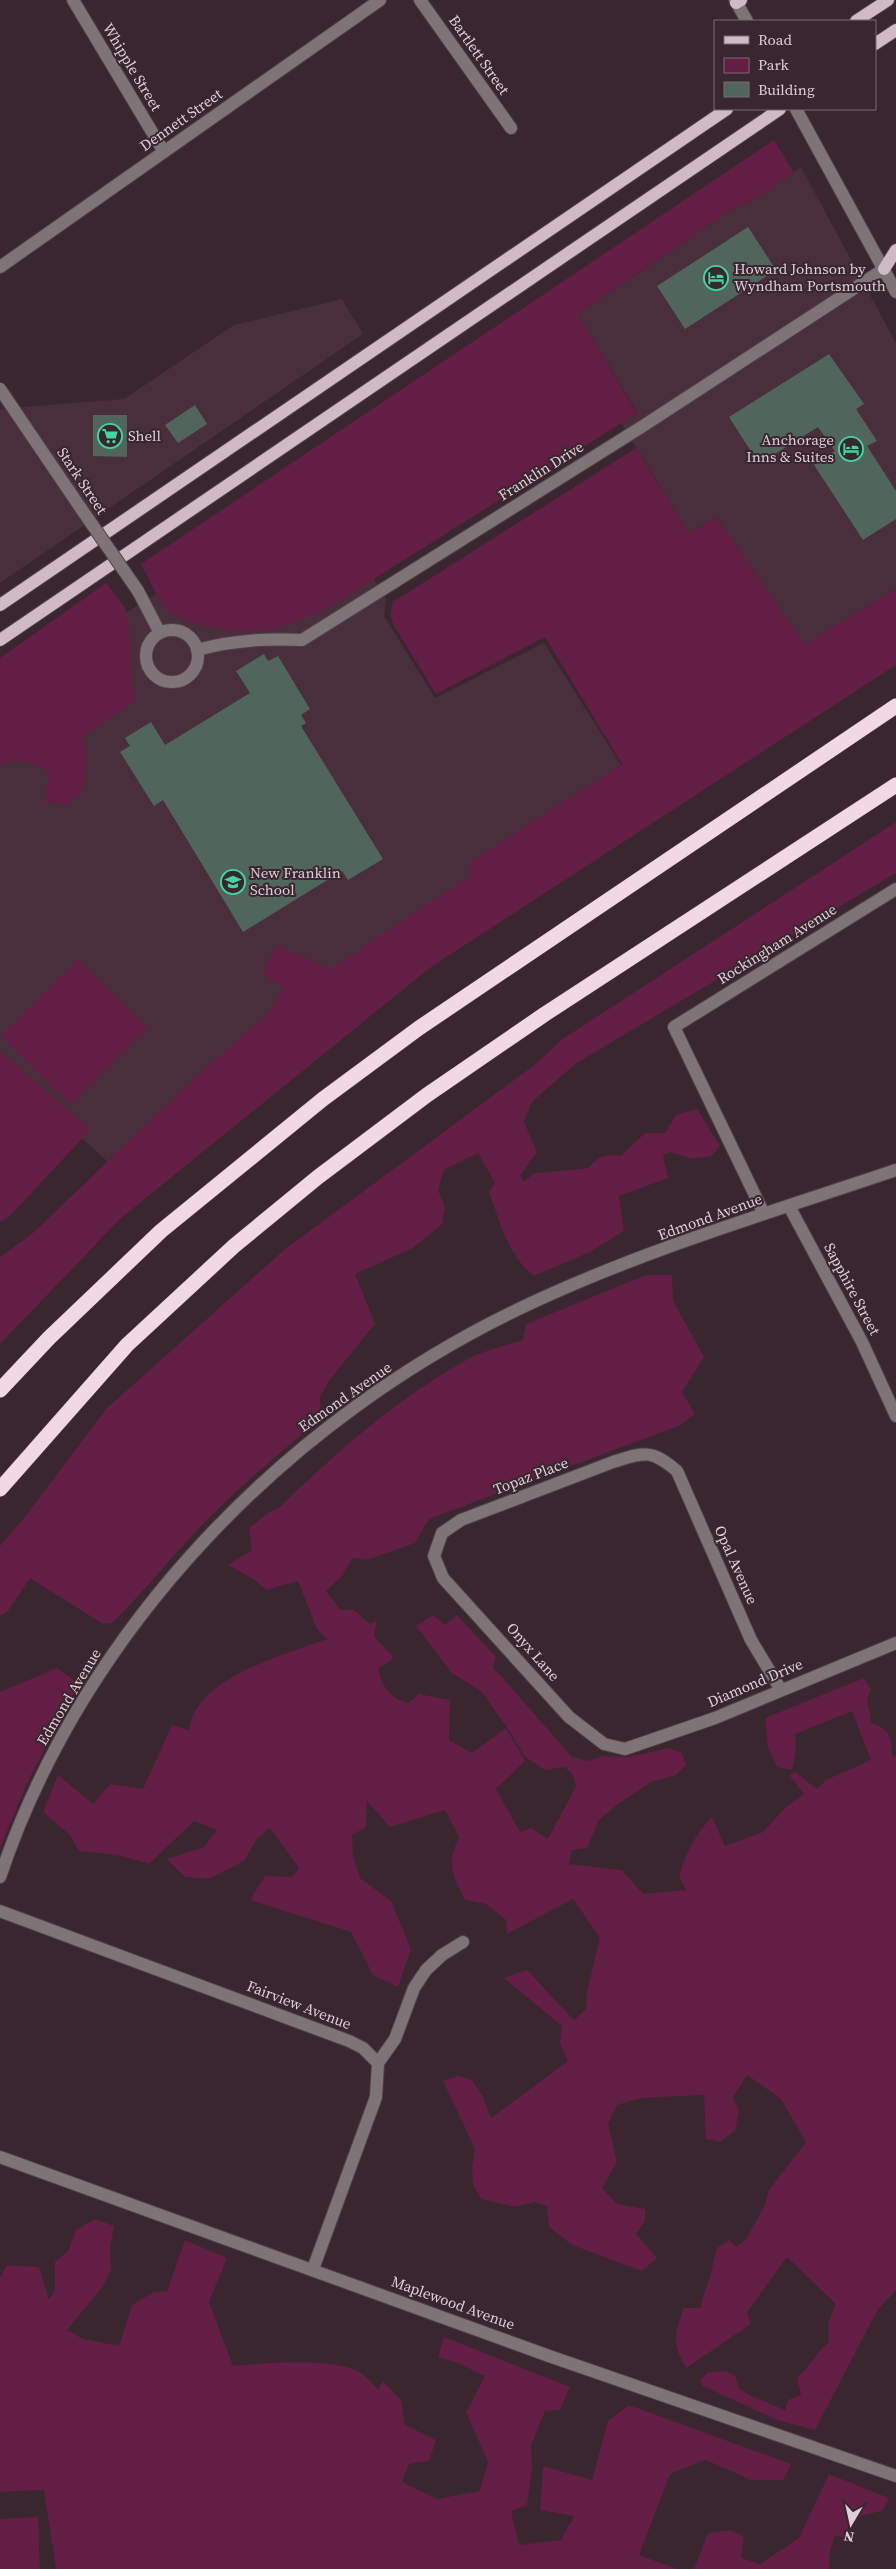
<svg xmlns="http://www.w3.org/2000/svg" width="896" height="2569" font-family="'Source Serif 4',serif">
<style>
.built{fill:#482f3b}
.green{fill:#621e44}
.building{fill:#50665c}
.lines{fill:none;stroke-linecap:round;stroke-linejoin:round}
.minor-casing{stroke:#53414a;stroke-width:14}
.major-casing{stroke:#53414a;stroke-width:14}
.highway-casing{stroke:#53414a;stroke-width:16}
.minor{stroke:#7e7478;stroke-width:12}
.major{stroke:#d0bbc4;stroke-width:12}
.highway{stroke:#f1d8e2;stroke-width:15}
.minor-bridge-casing{stroke:#53414a;stroke-width:14;stroke-linecap:butt}
.minor-bridge{stroke:#7e7478;stroke-width:12}
.labels{text-anchor:middle;stroke-width:4;stroke-linejoin:round;paint-order:stroke}
.street-label{font-size:15px;fill:#dccfd5;stroke:#39262f}
.poi-label{font-size:15px;fill:#dccfd5;stroke:#39262f;text-anchor:start}
</style>
<rect width="100%" height="100%" fill="#39262f"/>
<!-- built -->
<path class="built" d="M801 167 896 343V589L805 645 716 517 689 533 621 423 637 412 578 314 740 204 751 202Z
M342 299 363 334 0 583V409L124 399 234 325Z
M318 491 386 599 384 616 435 698 544 643 626 773 127 1179 0 1065V693Z"/>
<!-- green -->
<path class="green" d="M774 140 794 173 751 202 740 204 578 314 637 413 336 603C289 627 265 638 211 627 199 625 182 620 171 613 160 605 148 576 141 564Z
M636 448 689 533 716 517 805 644 896 589V665L431 967 120 1219 0 1344V1257L33 1233 196 1077 265 1016 284 989 263 974 276 945 331 969 470 876 469 863 622 764 545 637 436 694 393 624 390 614 393 602Z
M106 583 124 606 129 622 133 694 137 700 84 736 87 762 83 791 68 805 45 802 49 772C34 763 16 756 0 766V658Z
M896 822V873L575 1064 532 1102 524 1122 537 1152 520 1176 524 1181 535 1173 588 1168C599 1156 604 1154 621 1156L645 1133H665L676 1115 697 1109 720 1146 712 1156 692 1159 670 1152 663 1155 668 1178 619 1196 624 1231 590 1252 534 1276C508 1255 500 1223 489 1192L495 1183 478 1153 444 1170 438 1190 445 1207 442 1224 413 1248 355 1274 375 1324 331 1378 320 1397 321 1418C281 1452 241 1485 205 1522 173 1555 145 1591 112 1623L103 1624 30 1578 8 1611 0 1616V1546L24 1518 106 1409 284 1250 537 1063 561 1040Z
M78 959 148 1028 71 1105 1 1036Z
M0 1051 91 1129 11 1215 0 1222Z
M646 1275H672L673 1301 704 1357 682 1392 695 1414 681 1425 429 1519 415 1543 367 1560 352 1558 343 1575 326 1591 341 1610 353 1609 370 1624 377 1621 374 1636 393 1657 391 1661 378 1668C381 1685 391 1700 409 1703L419 1694 450 1700 449 1740 472 1753 506 1728 525 1761 496 1789 520 1832 531 1828 548 1839 576 1786 572 1773 564 1767 545 1770 524 1756 510 1732 482 1692 452 1673 416 1626 433 1615 445 1625 457 1615 496 1657 493 1667 572 1757 589 1761 602 1756 628 1757 670 1748 682 1753 686 1765 676 1775 651 1782 618 1804 599 1820 587 1848 572 1850 569 1864 622 1870 643 1894 686 1890 679 1877C685 1853 695 1835 712 1817L725 1846 763 1832 786 1807 804 1794 789 1775 795 1772 817 1789 826 1780 871 1760 852 1711 795 1734 796 1748 792 1770 777 1767 768 1747 765 1718 864 1678 871 1690 867 1699 871 1722C890 1731 892 1736 892 1757L896 1756V2290L877 2311 815 2430 777 2420 703 2386 700 2381 708 2372 726 2371 735 2376 739 2388 749 2395 785 2410 788 2400 801 2395 797 2377C811 2366 815 2353 829 2342L828 2323 836 2304 787 2257 747 2312 751 2324 686 2368C671 2343 675 2333 684 2308H701C701 2297 706 2290 709 2280 712 2270 714 2258 717 2248L729 2240 736 2247 746 2239 764 2207 769 2190 806 2142 781 2099 747 2075 733 2097 739 2111 735 2131 720 2142 706 2139 704 2095 641 2098 617 2105 608 2123 617 2162 602 2188 617 2204 645 2209V2221L636 2234 657 2258 642 2271 572 2245 549 2227 547 2206 535 2202 515 2207 481 2199 473 2185 472 2168 475 2149 443 2081 458 2076 472 2080 483 2097 491 2118 568 2061 560 2043 562 2026 504 1978 527 1970 574 2020 586 2009 587 1991 600 1938 573 1899 507 1934 506 1920 486 1904 465 1900C452 1872 446 1867 459 1837L445 1810 390 1827 367 1801 366 1827 352 1835 353 1856 360 1878 391 1901 411 1949 398 1987 373 1975 351 1932 250 1900 265 1876 292 1877 299 1868 270 1828 257 1839 244 1861 209 1879 185 1877 167 1859 204 1847 217 1830 194 1821 149 1864 118 1855 79 1851 70 1835 43 1812 58 1775 93 1804 110 1784 143 1789 172 1725 189 1730C195 1677 285 1655 327 1639L317 1629 298 1581 266 1590 255 1580 228 1565 252 1550 249 1528 268 1513 279 1508C336 1452 398 1398 468 1359 485 1350 505 1346 523 1340L526 1324Z
M57 1668 79 1684 28 1781 0 1848V1692Z
M95 2219 114 2226 110 2250 111 2270 103 2286 67 2330 83 2339 119 2346 132 2305 154 2292 167 2291 185 2240 227 2258 209 2302 233 2366C264 2363 335 2357 361 2373 368 2377 373 2385 378 2390L383 2381 401 2400 405 2425 436 2440 429 2461 409 2464 402 2482 437 2499 480 2491 488 2462 466 2412 485 2376 458 2363 438 2357 444 2337 570 2387 560 2410 545 2411 531 2445 532 2470 527 2505 511 2511 519 2545 561 2540 574 2516 540 2510 543 2466 592 2480 608 2421 629 2405 791 2464 783 2480H751L706 2460 670 2474 639 2555 677 2569H56L44 2490 0 2492V2275L1 2276 7 2265 39 2267 49 2300 55 2290V2262L68 2251 76 2230Z
M829 2474 889 2498 882 2511 855 2517 844 2538 835 2535 830 2552 829 2569H694L708 2533 730 2530 744 2537 741 2558 760 2564 799 2538Z
M38 2517 40 2569H0V2519Z"/>
<!-- building -->
<path class="building" d="M748 227 776 270 685 329 657 286Z
M829 354 864 404 856 409 877 441 867 446 896 491V519L863 540 814 465 835 451 818 427 759 464 729 417Z
M195 405 207 424 178 443 165 425Z
M93 415H127V457L93 456Z
M264 654 268 661 278 656 310 709 301 715 306 723 301 726 383 859 348 880 342 871 243 932 163 800 154 806 120 752 130 746 125 738 151 722 165 745 250 693 236 671Z"/>
<g class="lines">
<defs>
<path id="minor" d="M73 0 164 152
M420 0 511 128
M735 0 747 21
M796 109 896 292
M0 267 380 0
M0 389 80 507
M138 591 160 633
M146 656a26 26 0 1 1 52 0a26 26 0 1 1-52 0Z
M197 650C233 640 265 638 302 640L643 426 884 269
M789 1206 862 1342 896 1416
M764 1214 674 1027 896 889
M781 1690 751 1640 677 1471C651 1449 645 1452 613 1462L461 1520 442 1533 434 1556 443 1578 569 1717 604 1744 625 1749 715 1718 896 1643
M0 1877C84 1627 289 1417 525 1306 643 1250 772 1212 896 1170
M0 1911 349 2041 363 2048 378 2063 376 2097 313 2269
M378 2063 395 2039 414 1988 426 1970 442 1955 463 1942
M0 2157 549 2356 896 2476"/>
<path id="major" d="M736 3 741 0
M856 21 888 0
M875 44 896 30
M884 269 896 250
M0 605 727 109
M0 640 780 109"/>
<path id="highway" d="M0 1390 49 1338 161 1231 323 1099 419 1028 896 706
M0 1489 127 1345 234 1246 318 1177 427 1095 545 1014 896 785"/>
</defs>
<!-- minor casing -->
<use href="#minor" class="minor-casing"/>
<!-- major casing -->
<use href="#major" class="major-casing"/>
<!-- highway casing -->
<use href="#highway" class="highway-casing"/>
<!-- minor -->
<use href="#minor" class="minor"/>
<!-- major -->
<use href="#major" class="major"/>
<!-- highway -->
<use href="#highway" class="highway"/>
<defs>
<path id="minor-bridge" d="M80 507 138 591"/>
</defs>
<!-- minor-bridge casing -->
<use href="#minor-bridge" class="minor-bridge-casing"/>
<!-- minor-bridge -->
<use href="#minor-bridge" class="minor-bridge"/>
</g>
<!-- icons -->
<defs>
<symbol id="hotel-ring" viewBox="-11 -11 22 22"><circle r="9.5" fill="#39262f" stroke="#43d4a0" stroke-width="1.5"/><path d="M-6-4.5h1.5V1H6V5H4.5V3h-9V5H-6ZM-4 0a1.8 1.8 0 1 1 3.6 0ZM.5 0V-2.5h3Q6-2.5 6 0Z" fill="#43d4a0"/></symbol>
<symbol id="supermarket-ring" viewBox="-11 -11 22 22"><circle r="9.5" fill="#39262f" stroke="#43d4a0" stroke-width="1.5"/><path d="M-6-5.5h2.5l.6 2H6L4.5 2H-2.5L-4.4-4H-6ZM-1.5 3.2a1.3 1.3 0 1 0 .1 0ZM3 3.2a1.3 1.3 0 1 0 .1 0Z" fill="#43d4a0"/></symbol>
<symbol id="school-ring" viewBox="-11 -11 22 22"><circle r="9.5" fill="#39262f" stroke="#43d4a0" stroke-width="1.5"/><path d="M0-5L7-2L0 1L-7-2ZM-4 1L0 2.5L4 1V4Q0 6-4 4Z" fill="#43d4a0"/></symbol>
</defs>
<g fill-rule="evenodd">
<use href="#hotel-ring" x="702" y="264" width="28" height="28"/>
<use href="#supermarket-ring" x="96" y="422" width="28" height="28"/>
<use href="#hotel-ring" x="837" y="435" width="28" height="28"/>
<use href="#school-ring" x="219" y="868" width="28" height="28"/>
</g>
<g class="labels">
<!-- street labels -->
<g class="street-label">
<text transform="translate(479 55) rotate(55)" y="5">Bartlett Street</text>
<text transform="translate(132 67) rotate(59)" y="5">Whipple Street</text>
<text transform="translate(181 120) rotate(-35)" y="5">Dennett Street</text>
<text transform="translate(541 471) rotate(-32)" y="5">Franklin Drive</text>
<text transform="translate(82 481) rotate(56)" y="5">Stark Street</text>
<text transform="translate(777 944) rotate(-32)" y="5">Rockingham Avenue</text>
<text transform="translate(710 1217) rotate(-20)" y="5">Edmond Avenue</text>
<text transform="translate(852 1289) rotate(62)" y="5">Sapphire Street</text>
<text transform="translate(345 1397) rotate(-35)" y="5">Edmond Avenue</text>
<text transform="translate(531 1476) rotate(-21)" y="5">Topaz Place</text>
<text transform="translate(736 1565) rotate(66)" y="5">Opal Avenue</text>
<text transform="translate(533 1652) rotate(49)" y="5">Onyx Lane</text>
<text transform="translate(755 1683) rotate(-23)" y="5">Diamond Drive</text>
<text transform="translate(69 1697) rotate(-59)" y="5">Edmond Avenue</text>
<text transform="translate(299 2005) rotate(21)" y="5">Fairview Avenue</text>
<text transform="translate(453 2303) rotate(20)" y="5">Maplewood Avenue</text>
</g>
<!-- poi labels -->
<g class="poi-label">
<text x="734" y="274">Howard Johnson by<tspan x="734" dy="17">Wyndham Portsmouth</tspan></text>
<text x="128" y="441">Shell</text>
<text x="834" y="445" text-anchor="end">Anchorage<tspan x="834" dy="17">Inns &amp; Suites</tspan></text>
<text x="250" y="878">New Franklin<tspan x="250" dy="17">School</tspan></text>
</g>
</g>
<!-- legend -->
<rect x="714" y="20" width="162" height="90" fill="#39262f" stroke="#7a6a71"/>
<rect x="724" y="36" width="25" height="8" fill="#d0bbc4" stroke="#7a6a71"/>
<text x="758" y="45" font-size="15" fill="#dccfd5">Road</text>
<rect x="724" y="58" width="25" height="15" fill="#621e44" stroke="#7a6a71"/>
<text x="758" y="70" font-size="15" fill="#dccfd5">Park</text>
<rect x="724" y="82" width="25" height="15" fill="#50665c" stroke="#7a6a71"/>
<text x="758" y="95" font-size="15" fill="#dccfd5">Building</text>
<!-- north arrow -->
<g transform="translate(851 2524) rotate(189)" stroke="#39262f" stroke-width="4" paint-order="stroke">
<path d="M0-4L9 19L0 12L-9 19Z" fill="#dccfd5"/>
<text y="-8" font-size="14" font-weight="bold" text-anchor="middle" fill="#dccfd5">N</text>
</g>
</svg>
